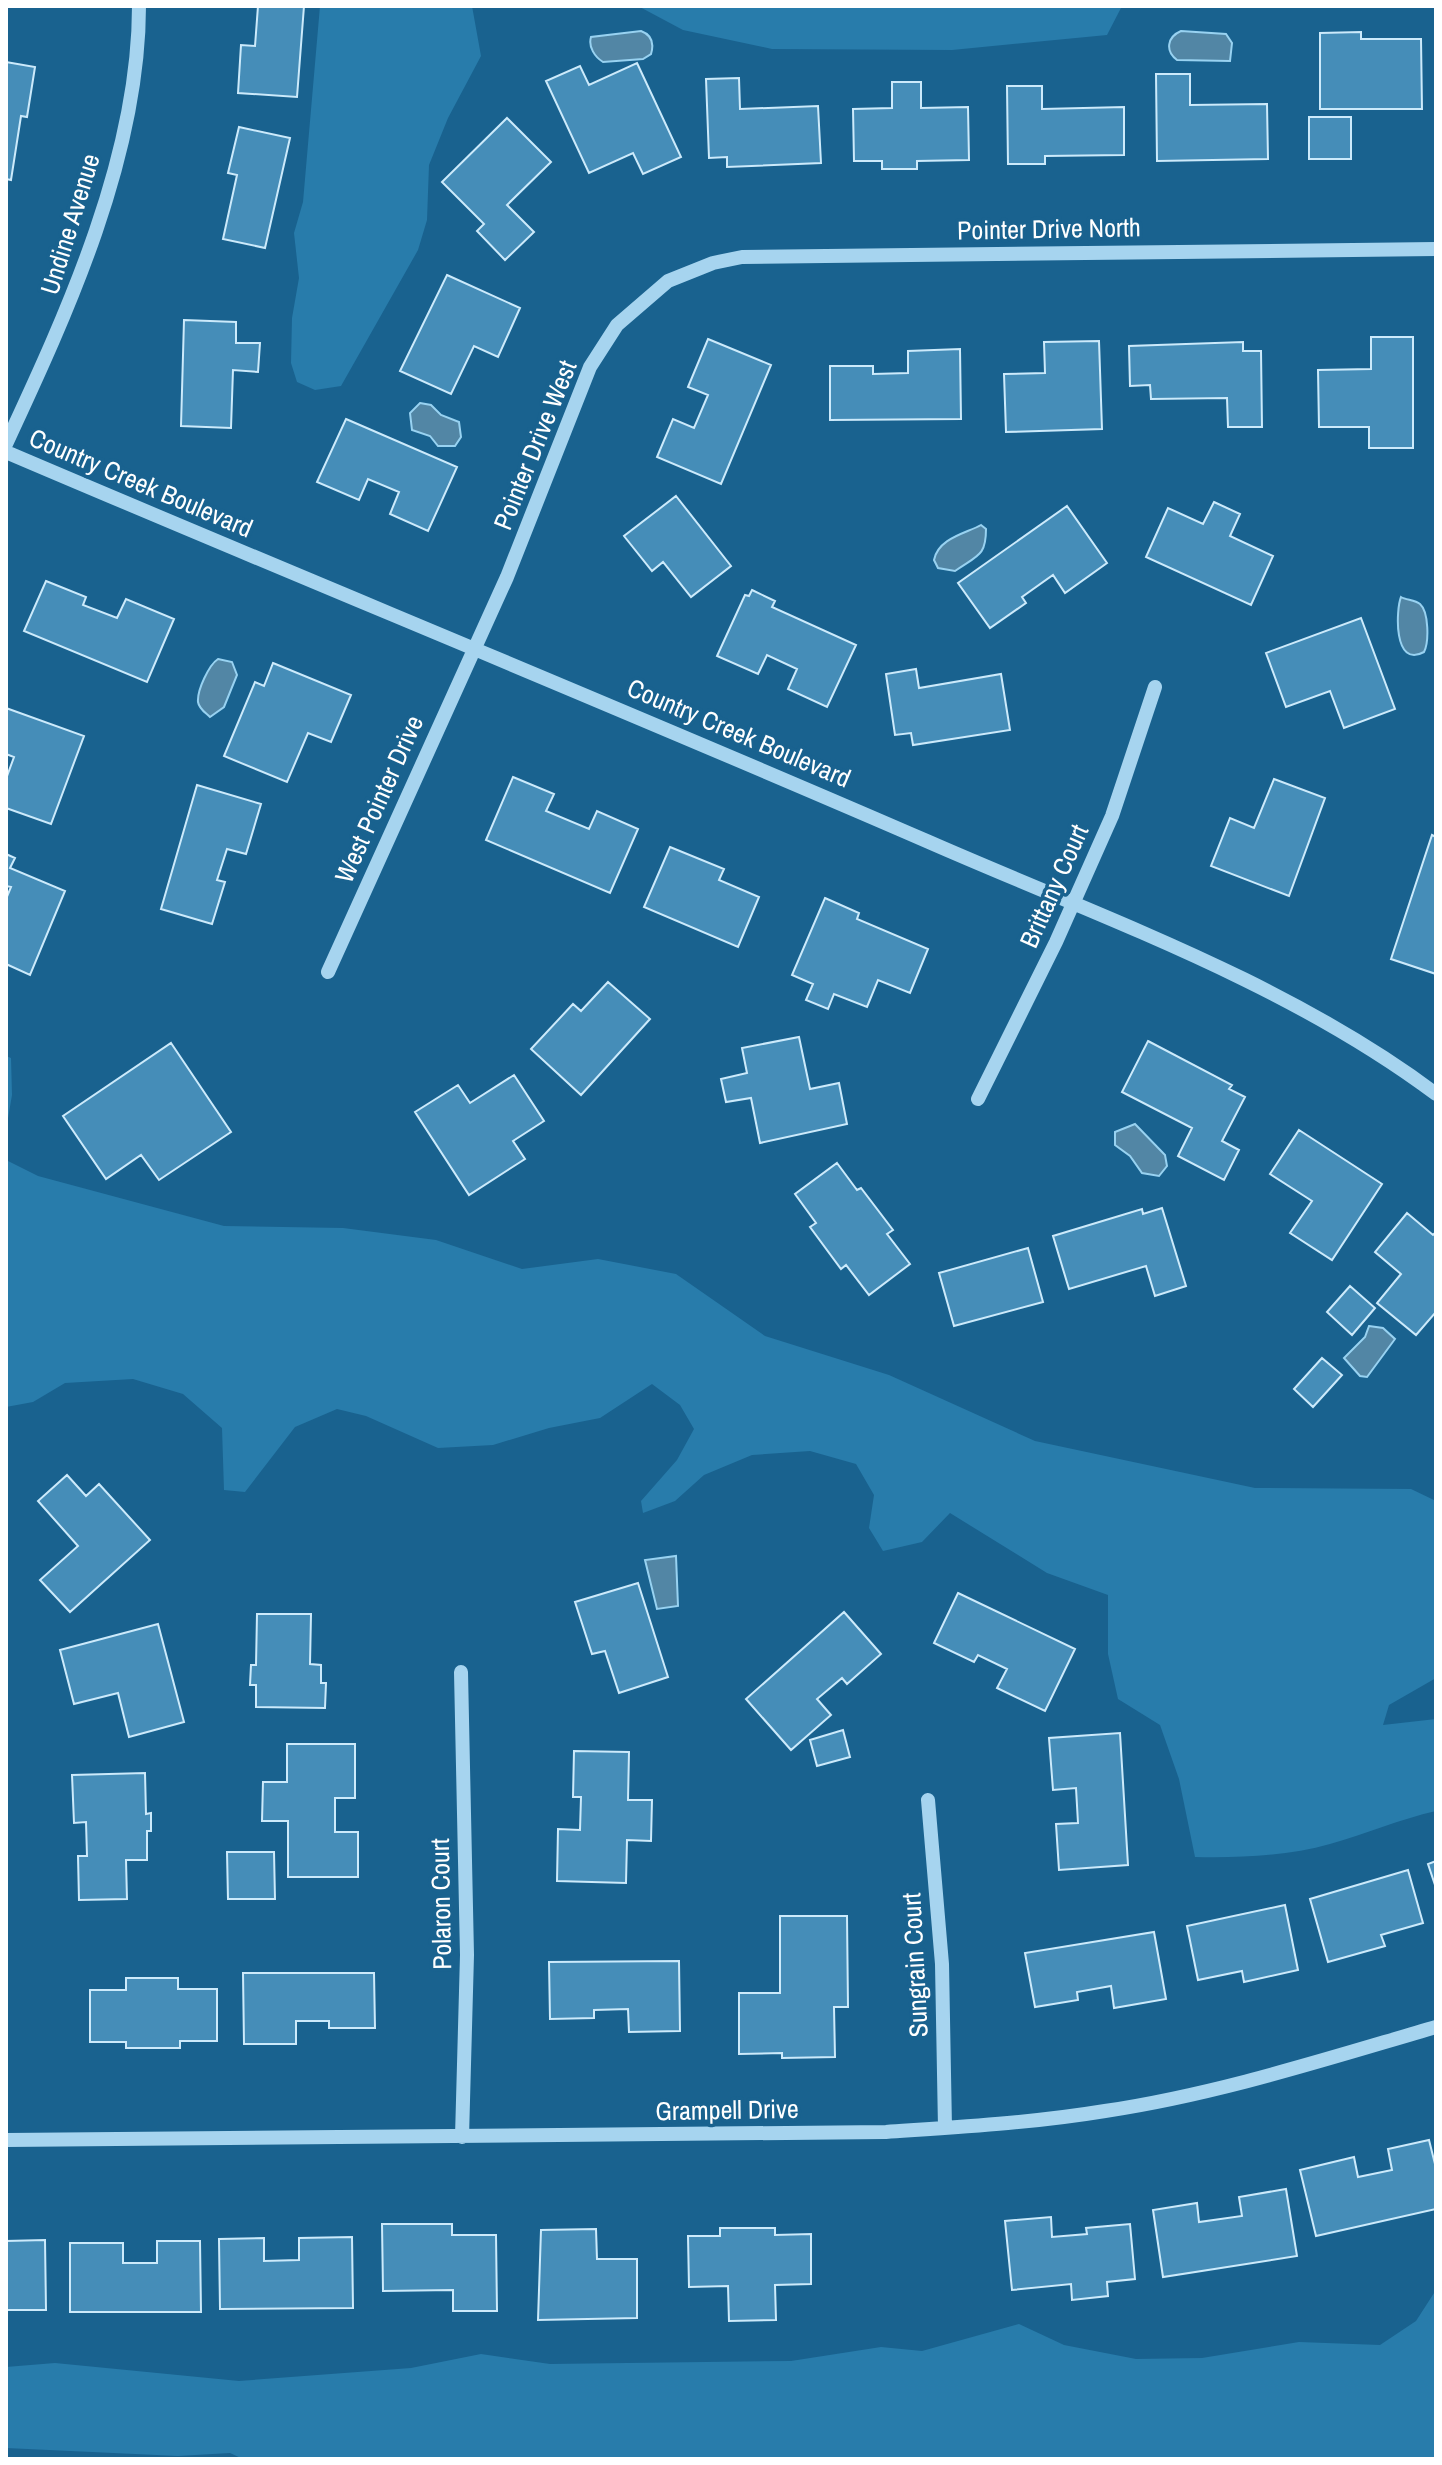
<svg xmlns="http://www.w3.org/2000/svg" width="1442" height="2465" font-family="'Archivo Narrow',sans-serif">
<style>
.green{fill:#287cab}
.water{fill:#5286a5;stroke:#98d2f1;stroke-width:2}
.building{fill:#458db8;stroke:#cceafb;stroke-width:2}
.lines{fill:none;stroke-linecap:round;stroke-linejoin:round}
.minor{stroke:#a6d4ef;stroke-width:14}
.labels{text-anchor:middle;stroke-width:7;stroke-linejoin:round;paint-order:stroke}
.street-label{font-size:26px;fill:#fff;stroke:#19628f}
</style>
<rect width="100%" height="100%" fill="#19628f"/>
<!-- green -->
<path class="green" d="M320 6H472L481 56 448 118 429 165 427 220 418 250 341 386 315 390 297 382 291 363 292 318 299 278 294 233 303 202Z
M638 6H1122L1107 35 952 50 772 49 683 30Z
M6 1056 11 1058 12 1095 6 1130Z
M6 1160 38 1176 224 1226 343 1228 436 1240 522 1269 598 1259 676 1274 765 1336 889 1375 1035 1441 1255 1488 1411 1489 1436 1501V1678L1389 1705 1383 1725 1436 1719V1811C1400 1819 1366 1834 1330 1844 1288 1856 1239 1858 1195 1857L1179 1779 1160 1725 1118 1699 1108 1654V1595L1047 1573 950 1513 922 1542 883 1551 869 1528 874 1495 856 1464 810 1451 752 1455 704 1475 675 1501 643 1513 641 1501 677 1460 694 1429 680 1405 652 1384 600 1418 549 1428 493 1445 438 1448 366 1416 337 1409 295 1427 245 1492 224 1490 222 1428 183 1394 133 1379 65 1383 33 1402 6 1407Z
M1436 2290V2459H243L230 2453 178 2456 6 2448V2367L55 2363 239 2381 411 2368 481 2354 550 2364 791 2361 881 2347 922 2351 1019 2324 1064 2345 1136 2359 1202 2358 1299 2342 1380 2345 1416 2321Z"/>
<!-- water -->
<path class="water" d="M641 31C652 35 654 44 651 54L643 59 603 62C595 57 588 47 591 37Z
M1181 31 1226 34 1232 43 1230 61 1177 60C1165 51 1167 37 1181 31Z
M420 403 431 405 441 415 459 422 461 437 455 446H438L430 436 412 430 410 413Z
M981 525 986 529C986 556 978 555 955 571L938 568 934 560C938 538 967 533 981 525Z
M1401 597C1406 600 1415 600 1420 604 1429 612 1429 642 1424 652 1393 669 1396 609 1401 597Z
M218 659 232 662 237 675 224 707 210 717C206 713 199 709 198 702 197 690 209 665 218 659Z
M1135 1124 1165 1155 1167 1166 1159 1176 1142 1173 1130 1156 1115 1145V1132Z
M1369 1326 1383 1328 1395 1339 1367 1377 1360 1376 1344 1358 1365 1337Z
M676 1556 678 1606 657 1609 645 1560Z"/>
<!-- building -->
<path class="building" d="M258 6H304L297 97 238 93 241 45 255 46Z
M1361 32V39H1421L1422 109H1320V33Z
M6 62 35 67 27 117 21 116 11 180 6 179Z
M637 63 681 157 643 174 633 153 589 173 546 81 580 66 589 85Z
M1156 74H1190V105L1267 104 1268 159 1157 161Z
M739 78 740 109 818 106 821 163 727 167V157L709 158 706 79Z
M892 82H921V108L968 107 969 160 917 161V169H882V161H854L853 109 892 108Z
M1007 86H1042V109L1124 107V155L1045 156V164H1008Z
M1309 117H1351V159H1309Z
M507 118 551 162 507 205 534 232 505 260 477 231 484 224 442 182Z
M239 127 290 138 265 248 223 239 237 175 228 173Z
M447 275 520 308 498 357 474 346 451 394 400 371Z
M184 320 236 322V343H260L258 372 233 370 231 428 181 426Z
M1371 337H1413V448H1369V427H1319L1318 370 1371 369Z
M708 339 771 365 721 484 657 457 673 419 694 428 708 395 688 387Z
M1099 341 1102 429 1006 432 1004 374 1045 373 1044 342Z
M1243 342V351H1261L1262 427H1228L1227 398 1151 399 1150 385 1130 386 1129 346Z
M960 349 961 419 830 420V366H873V374L908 373V351Z
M346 419 457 467 428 531 390 514 399 492 368 479 359 500 317 482Z
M676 496 731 566 691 597 663 562 652 571 624 536Z
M1214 502 1240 514 1230 536 1273 556 1251 605 1146 557 1168 508 1203 524Z
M1067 506 1107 563 1065 593 1053 575 1022 597 1026 603 990 628 958 583Z
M46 581 86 597 83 605 117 618 126 599 174 619 147 682 24 631Z
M752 590 775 601 772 607 856 645 827 707 788 689 797 669 767 655 758 674 717 656 745 595 749 596Z
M1361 618 1395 709 1344 728 1330 691 1286 707 1266 653Z
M273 663 351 695 331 742 308 733 287 782 224 756 255 682 264 686Z
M916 669 919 688 1001 674 1010 730 913 745 911 733 895 735 886 674Z
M6 708 84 736 51 824 6 808V779L14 757 6 754Z
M513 777 554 794 546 811 589 829 597 811 638 829 610 893 486 840Z
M1274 779 1325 798 1289 896 1211 866 1230 818 1254 828Z
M197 785 261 804 246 854 227 849 217 880 225 882 212 924 161 909Z
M1432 835 1436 837V974L1391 959Z
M670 847 724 869 719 880 759 897 738 947 644 907Z
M6 854 15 858 10 868 65 891 30 975 6 964V899L11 887 6 886Z
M825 898 859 913 857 919 928 949 910 993 878 980 867 1007 834 994 828 1009 806 1000 813 984 792 975Z
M608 982 650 1019 581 1095 531 1049 573 1004 581 1011Z
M799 1037 810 1089 839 1083 847 1124 760 1143 751 1098 726 1102 721 1079 747 1073 742 1048Z
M1148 1041 1232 1085 1229 1089 1245 1097 1222 1141 1239 1150 1224 1180 1178 1156 1192 1128 1122 1092Z
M171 1043 231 1132 159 1180 141 1155 106 1179 63 1116Z
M514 1075 544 1121 513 1141 525 1159 469 1195 415 1112 458 1085 470 1103Z
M1299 1130 1382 1184 1332 1260 1290 1233 1312 1201 1270 1174Z
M837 1163 857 1190 861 1188 893 1230 887 1234 910 1264 869 1295 846 1265 841 1269 810 1227 816 1223 795 1194Z
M1162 1208 1186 1286 1155 1296 1146 1266 1069 1289 1053 1236 1142 1209 1143 1214Z
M1407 1213 1433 1235 1436 1232V1312L1416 1335 1377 1303 1401 1274 1375 1252Z
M1028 1248 1043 1302 954 1326 939 1273Z
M1350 1286 1375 1308 1352 1335 1327 1312Z
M1322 1358 1342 1375 1313 1407 1294 1389Z
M67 1475 86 1496 99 1484 150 1540 70 1612 40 1580 78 1546 38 1501Z
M638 1583 668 1677 619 1693 605 1651 592 1654 575 1602Z
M958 1593 1075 1649 1045 1711 997 1688 1007 1669 978 1655 974 1662 934 1643Z
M844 1612 881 1654 847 1684 842 1678 817 1699 831 1715 791 1750 746 1699Z
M257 1614H311L310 1664 321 1665V1683H326L325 1708 256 1707V1685H250L251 1665H256Z
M158 1624 184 1722 129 1737 118 1693 74 1704 60 1650Z
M843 1730 850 1757 817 1766 810 1740Z
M1120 1733 1128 1865 1059 1870 1056 1824 1078 1823 1076 1788 1053 1790 1049 1738Z
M287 1744H355V1798H335V1832H358V1877H288V1821H262L263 1782H287Z
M574 1751 629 1752 628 1800H652L651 1841 627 1840 626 1883 557 1881 558 1829 580 1830 581 1797H573Z
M145 1773 146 1814 151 1813V1831H147V1860H126L127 1899 79 1900 78 1856H87L86 1822 74 1823 72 1775Z
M227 1852H274L275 1899H228Z
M1436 1861V1888L1428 1864Z
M1408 1870 1423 1923 1381 1935 1385 1946 1328 1962 1310 1899Z
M1285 1905 1298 1970 1244 1982 1242 1971 1198 1980 1187 1926Z
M780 1916H847L848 2007H834L835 2057 782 2058V2053L739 2054V1993H780Z
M1154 1932 1166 1999 1114 2008 1111 1986 1077 1992 1078 2000 1035 2007 1025 1953Z
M679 1961 680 2031 629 2032 628 2009 594 2010V2018L550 2019 549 1962Z
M243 1973H374L375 2028H329V2021H296V2044H244Z
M126 1978H178V1989H217V2041H180V2048H126V2042H90V1990H126Z
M1429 2140 1436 2168V2209L1316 2236 1300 2170 1354 2157 1358 2177 1392 2170 1388 2149Z
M1286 2189 1297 2256 1163 2277 1153 2210 1197 2203 1199 2222 1242 2216 1239 2197Z
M1051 2217 1052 2237 1087 2234 1086 2228 1130 2224 1135 2279 1107 2282 1108 2296 1072 2300 1071 2284 1012 2290 1005 2221Z
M382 2224H452V2235H496L497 2311H453V2290L383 2291Z
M720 2228H775V2235L811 2234V2284L775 2285 776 2320 729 2321 728 2286 689 2287 688 2236H720Z
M596 2229 597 2259H637V2318L538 2320 541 2230Z
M352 2237 353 2308 220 2309 219 2239 264 2238V2261L299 2260V2238Z
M45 2240 46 2310H6V2241Z
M157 2241H200L201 2312H70V2243H123V2263H157Z"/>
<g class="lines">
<!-- minor -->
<path class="minor" d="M6 444C68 311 139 156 139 6
M6 452C313 583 623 709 929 842 1100 917 1285 981 1436 1094
M328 972 507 577 590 367 617 325 668 281 713 263 742 257 1436 249
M978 1099 1056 942 1112 816 1155 687
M461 1672 467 1955 462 2137
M928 1800 942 1964 945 2128
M6 2140 886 2132C959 2127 1032 2123 1105 2111 1218 2094 1326 2059 1436 2027"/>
</g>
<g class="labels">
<!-- street labels -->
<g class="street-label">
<text transform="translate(70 224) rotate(-73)" y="9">Undine Avenue</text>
<text transform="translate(1049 229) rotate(-1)" y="9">Pointer Drive North</text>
<text transform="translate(535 445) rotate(-68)" y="9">Pointer Drive West</text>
<text transform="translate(141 483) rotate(23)" y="9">Country Creek Boulevard</text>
<text transform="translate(739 733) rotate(23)" y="9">Country Creek Boulevard</text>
<text transform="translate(379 799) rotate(-66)" y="9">West Pointer Drive</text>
<text transform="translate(1054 886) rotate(-66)" y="9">Brittany Court</text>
<text transform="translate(441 1904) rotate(-91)" y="9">Polaron Court</text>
<text transform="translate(915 1965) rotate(-93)" y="9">Sungrain Court</text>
<text transform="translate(727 2110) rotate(-1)" y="9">Grampell Drive</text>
</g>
</g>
<!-- border -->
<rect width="1442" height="2465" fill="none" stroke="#ffffff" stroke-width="16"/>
</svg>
